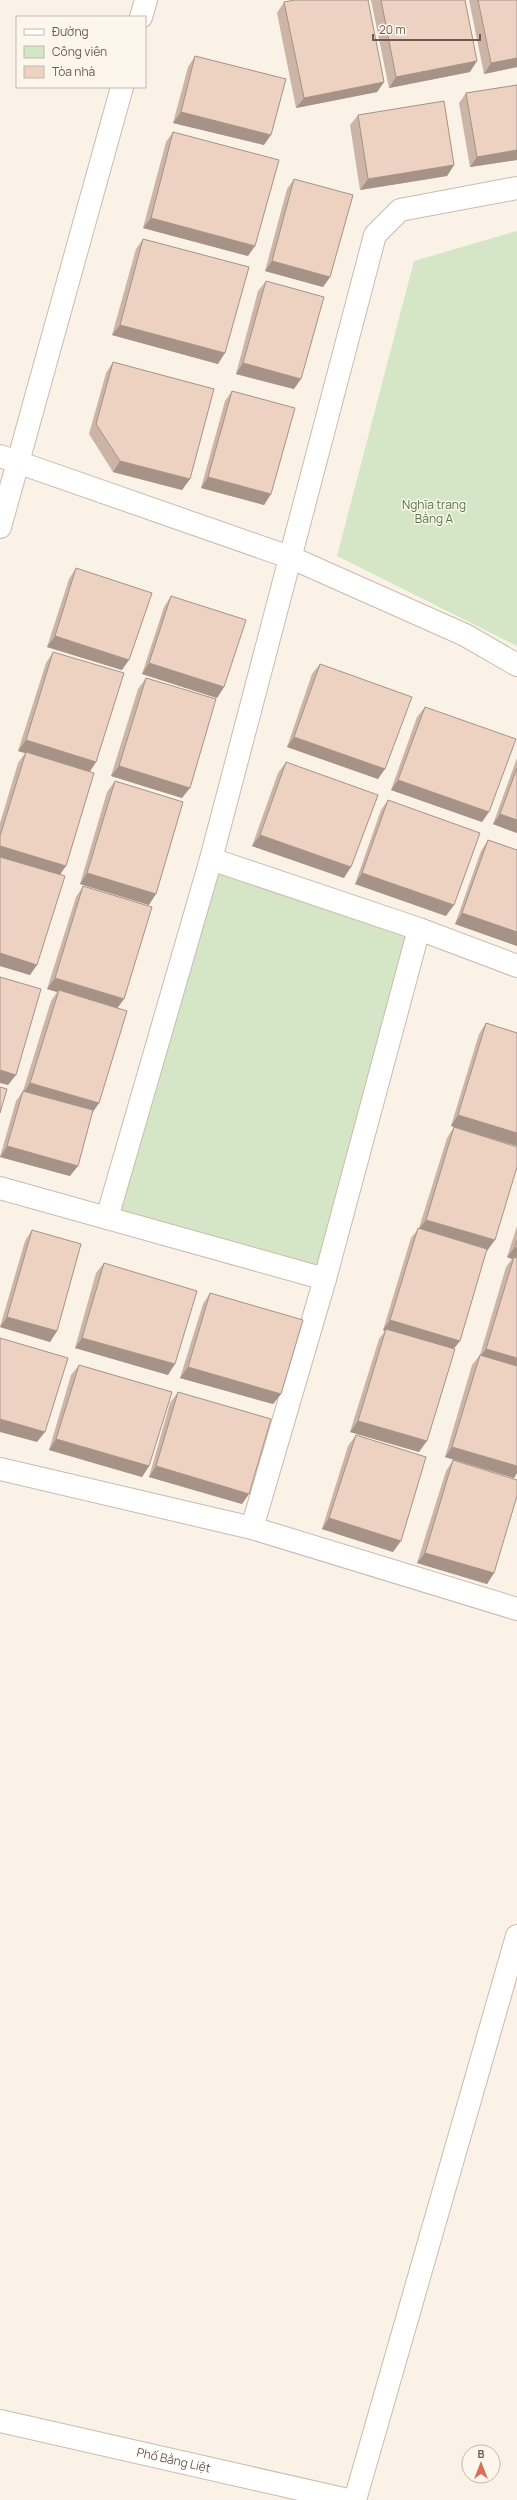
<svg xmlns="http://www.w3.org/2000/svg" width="517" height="2500" font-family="Manrope,sans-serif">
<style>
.green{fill:#d4e6c6}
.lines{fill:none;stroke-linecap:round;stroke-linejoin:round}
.minor-casing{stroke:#cbbaae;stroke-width:24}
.minor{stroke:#fff;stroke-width:22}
.wall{fill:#ccb4a6}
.shaded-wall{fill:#a69287}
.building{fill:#edd1c1;stroke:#a69287}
.labels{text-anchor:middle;stroke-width:3;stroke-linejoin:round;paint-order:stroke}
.park-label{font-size:12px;fill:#567647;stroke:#fdf6ec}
.street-label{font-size:12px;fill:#71594d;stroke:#fdf6ec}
</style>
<rect width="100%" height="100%" fill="#faf2e6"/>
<!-- green -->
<path class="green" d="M517 231V646L337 556 414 261Z
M211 859 419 929 325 1279 107 1218Z"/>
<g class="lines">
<defs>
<g id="minor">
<path d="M141 17 146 0"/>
<path d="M0 456 292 558 465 635 517 665"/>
<path d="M0 527 122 87"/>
<path d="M211 859 419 929 517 966"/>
<path d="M0 1188 325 1279"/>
<path d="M107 1218 211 859 375 235 400 210 517 188"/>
<path d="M0 1469 252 1528 517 1609"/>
<path d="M252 1528 325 1279 419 929"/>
<path id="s1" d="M0 2421 348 2500"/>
<path d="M355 2500 517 1936"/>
</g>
</defs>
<!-- minor casing -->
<use href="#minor" class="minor-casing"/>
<!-- minor -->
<use href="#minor" class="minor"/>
</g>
<!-- wall -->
<path class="wall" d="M371 0H465L470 72 389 88Z
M469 0H517V67L484 74Z
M284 2 384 82 377 92 296 108 277 13Z
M195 56 264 145 173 123 188 67Z
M517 85V160L470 167 459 103 466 93Z
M358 115 454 165 447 176 360 190 350 125Z
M173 132 248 256 143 228 166 142Z
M294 179 330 277 323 287 265 271 287 189Z
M143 239 218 364 112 335 136 249Z
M266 281 294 389 236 374 258 291Z
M113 362 190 479 182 490 113 472 89 434 106 373Z
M232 391 271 494 264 505 201 488 225 401Z
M76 568 122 670 47 647 69 579Z
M171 596 224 687 217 698 142 674 164 607Z
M53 652 96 762 90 772 60 875 30 975 0 966V823L18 763 25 753 18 751 46 663Z
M320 664 378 779 287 747 312 674Z
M146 678 182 798 111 776 138 689Z
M425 707 482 822 391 790 417 717Z
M517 758V833L493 824Z
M286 762 344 878 252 846 278 773Z
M115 781 149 905 80 884 107 792Z
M388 800 446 916 355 884 381 810Z
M488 840 517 850V946L455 924 481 851Z
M83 886 118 1008 99 1103 93 1112 70 1176 0 1157 16 1101 23 1091 51 1001 57 992 47 989 76 897Z
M486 1023 517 1033V1146L451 1126 479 1034Z
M454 1127 487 1251H486L419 1452 350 1432 379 1339 385 1331 383 1330 411 1238 419 1228 447 1138Z
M517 1226V1473L514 1478 445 1457 472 1365 480 1355 506 1267 512 1259 507 1257Z
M32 1230 57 1331 50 1342 0 1327 25 1241Z
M104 1263 168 1375 75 1348 96 1273Z
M210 1293 281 1394 273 1404 180 1378 203 1304Z
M79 1365 149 1466 142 1477 49 1450 71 1375Z
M178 1392 242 1504 149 1477 170 1403Z
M356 1435 393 1552 322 1529 348 1446Z
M453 1460 494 1573 487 1584 417 1563 446 1471Z"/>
<!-- shaded-wall -->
<path class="shaded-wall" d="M517 58V67L484 74 491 63Z
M477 61 470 72 389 88 396 77Z
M384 82 377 92 296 108 304 98Z
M181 112 271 135 264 145 173 123Z
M517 150V160L470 167 477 157Z
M454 165 447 176 360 190 368 179Z
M151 218 255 246 248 256 143 228Z
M272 261 330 277 323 287 265 271Z
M120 325 225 353 218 364 112 335Z
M243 363 301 379 294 389 236 374Z
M120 461 190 479 182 490 113 472Z
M208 477 271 494 264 505 201 488Z
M55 636 129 660 122 670 47 647Z
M149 663 224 687 217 698 142 674Z
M294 737 385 769 378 779 287 747Z
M26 740 96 762 89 772 18 751Z
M119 766 190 788 182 798 111 776Z
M398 780 489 812 482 822 391 790Z
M500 814 517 820V833L493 824Z
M260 835 351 867 344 878 252 846Z
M0 846 66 866 59 876 0 858Z
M87 873 156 894 149 905 80 884Z
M362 873 454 905 446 916 355 884Z
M462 913 517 932V946L455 924Z
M0 953 37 965 30 975 0 966Z
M55 978 124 999 116 1010 59 990 57 992 47 989Z
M0 1070 16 1075 8 1085 0 1083Z
M30 1083 99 1103 92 1113 23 1093Z
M458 1115 517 1133V1146L451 1126Z
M7 1146 78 1166 70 1176 0 1157Z
M426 1220 495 1240 487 1251 418 1230Z
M515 1247 517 1248V1260L514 1257 512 1259 507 1257Z
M7 1317 57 1331 50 1342 0 1327Z
M390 1320 460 1341 452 1351 386 1329 385 1331 383 1330Z
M82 1338 175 1364 168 1375 75 1348Z
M486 1349 517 1358V1371L478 1359Z
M188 1367 281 1394 273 1404 180 1378Z
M0 1419 45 1432 37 1442 0 1432Z
M358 1421 427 1441 419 1452 350 1432Z
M56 1439 149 1466 142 1477 49 1450Z
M452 1447 517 1466V1473L514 1478 445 1457Z
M156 1466 249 1494 242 1504 149 1477Z
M329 1518 401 1541 393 1552 322 1529Z
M425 1553 494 1573 487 1584 417 1563Z"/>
<!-- building -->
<path class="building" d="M295 0H368L384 82 304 98 284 2Z
M381 0H465L477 61 396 77Z
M478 0H517V58L491 63Z
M195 56 286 79 271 135 181 112Z
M517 85V150L477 157 466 93Z
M444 101 454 165 368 179 358 115Z
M173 132 279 160 255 246 151 218Z
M294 179 353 195 330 277 272 261Z
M143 239 249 267 225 353 120 325Z
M266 281 324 297 301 379 243 363Z
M113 362 214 389 190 479 120 461 96 424Z
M232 391 295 408 271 494 208 477Z
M76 568 152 593 129 660 55 636Z
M171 596 246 620 224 687 149 663Z
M53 652 124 673 96 762 26 740Z
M320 664 412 697 385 769 294 737Z
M146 678 216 699 190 788 119 766Z
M425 707 516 739 489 812 398 780Z
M26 752 94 773 66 866 0 846V836Z
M286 762 378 795 351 867 260 835Z
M517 768V820L500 814Z
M115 781 183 802 156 894 87 873Z
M388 800 480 833 454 905 362 873Z
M488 840 517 850V932L462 913Z
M0 857 65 876 37 965 0 953Z
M83 886 152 907 124 999 55 978Z
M0 977 41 989 16 1075 0 1070Z
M59 990 127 1011 99 1103 30 1083Z
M486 1023 517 1033V1133L458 1115Z
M0 1087 7 1089 0 1113Z
M23 1091 93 1110 78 1166 7 1146Z
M454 1127 517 1147V1167L495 1240 426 1220Z
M418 1228 487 1249 460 1341 390 1320Z
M32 1230 81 1244 57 1331 7 1317Z
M517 1240V1248L515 1247Z
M514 1257 517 1258V1358L486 1349Z
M104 1263 197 1291 175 1364 82 1338Z
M210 1293 303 1320 281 1394 188 1367Z
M386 1329 455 1349 427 1441 358 1421Z
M0 1338 68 1358 45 1432 0 1419Z
M480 1355 517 1366V1466L452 1447Z
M79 1365 172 1392 149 1466 56 1439Z
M178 1392 271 1419 249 1494 156 1466Z
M356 1435 426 1457 401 1541 329 1518Z
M453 1460 517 1480V1496L494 1573 425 1553Z"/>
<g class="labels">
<!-- park labels -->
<g class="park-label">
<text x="434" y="509">Nghĩa trang<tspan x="434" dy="14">Bằng A</tspan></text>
</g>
<!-- street labels -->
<g class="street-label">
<text dy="4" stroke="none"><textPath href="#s1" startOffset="178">Phố Bằng Liệt</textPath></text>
</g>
</g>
<!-- legend -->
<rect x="16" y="16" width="130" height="72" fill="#fdf6ec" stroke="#c5b7ac"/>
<rect x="24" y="29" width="20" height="6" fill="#ffffff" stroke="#c5b7ac"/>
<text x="52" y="36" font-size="12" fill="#71594d">Đường</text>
<rect x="24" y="46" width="20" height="12" fill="#d4e6c6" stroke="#c5b7ac"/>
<text x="52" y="56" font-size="12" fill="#71594d">Công viên</text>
<rect x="24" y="66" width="20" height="12" fill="#edd1c1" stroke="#c5b7ac"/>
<text x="52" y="76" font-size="12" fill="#71594d">Tòa nhà</text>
<!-- north arrow -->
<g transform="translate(481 2464)"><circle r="19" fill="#fdf6ec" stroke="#c5b7ac"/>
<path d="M0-3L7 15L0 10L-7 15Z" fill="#d87057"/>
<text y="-6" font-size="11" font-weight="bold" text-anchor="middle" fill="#71594d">B</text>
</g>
<!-- scale -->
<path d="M373 34v6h107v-6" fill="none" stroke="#71594d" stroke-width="2"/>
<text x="379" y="34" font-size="12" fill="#71594d" stroke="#fdf6ec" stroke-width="3" paint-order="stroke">20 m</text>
</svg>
